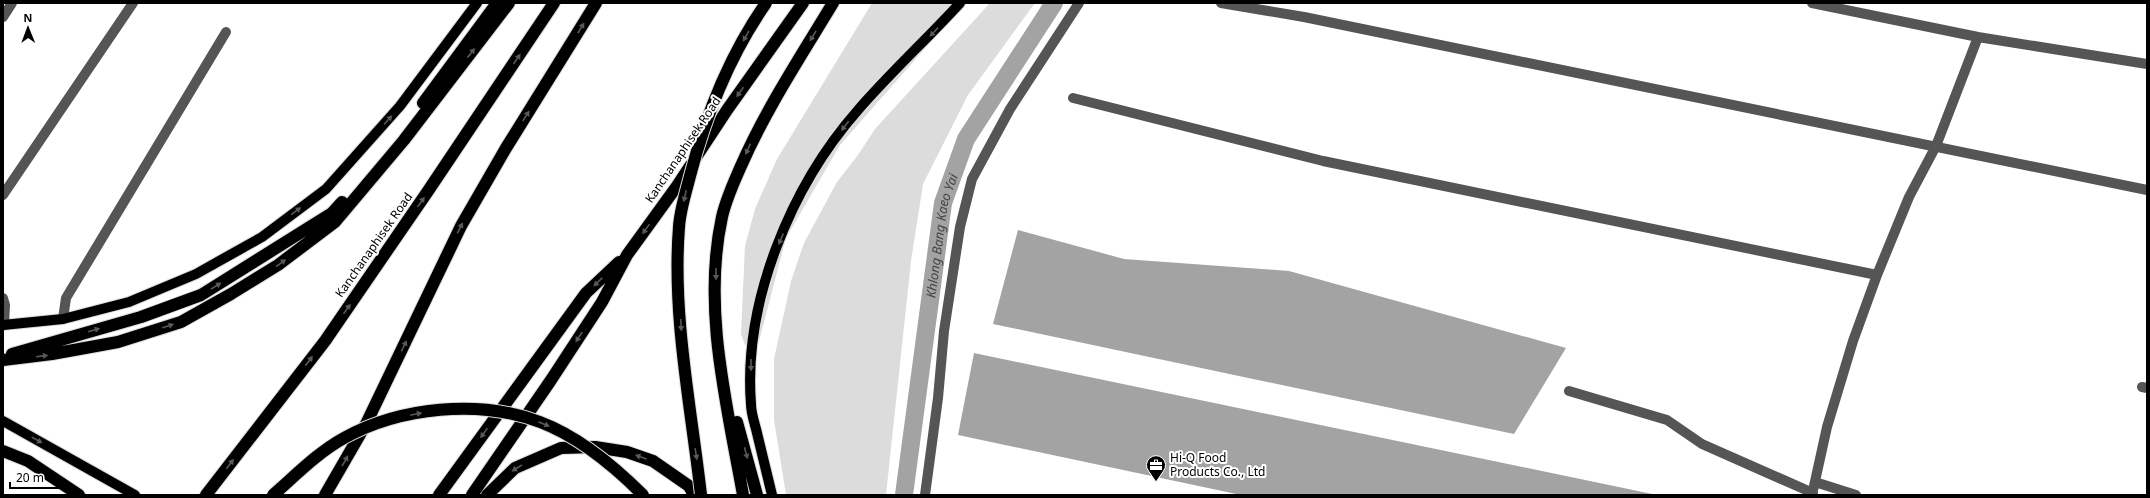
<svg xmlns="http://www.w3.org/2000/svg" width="2150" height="498" font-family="'Noto Sans',sans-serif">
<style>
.green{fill:#dcdcdc}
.water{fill:#a3a3a3}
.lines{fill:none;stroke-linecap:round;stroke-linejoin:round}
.canal{stroke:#a3a3a3;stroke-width:18}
.major-casing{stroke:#dbdbdb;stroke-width:12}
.highway-casing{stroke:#dbdbdb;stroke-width:14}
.minor{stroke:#555;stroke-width:10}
.major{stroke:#000;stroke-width:10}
.highway{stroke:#000;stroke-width:12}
.highway-bridge-casing{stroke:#dbdbdb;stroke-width:14;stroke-linecap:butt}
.highway-bridge{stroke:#000;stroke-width:12}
.oneway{fill:#595959}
.labels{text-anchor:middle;stroke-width:4;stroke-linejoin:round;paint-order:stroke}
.street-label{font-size:12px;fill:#000;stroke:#fff}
.poi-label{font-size:12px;fill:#000;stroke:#fff;text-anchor:start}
.water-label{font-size:13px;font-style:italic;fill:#444;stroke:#fff}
</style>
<rect width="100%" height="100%" fill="#fff"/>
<!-- green -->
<path class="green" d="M872 3H965L840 145 786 238 758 345 753 348 745 345 741 334 745 246 755 209 777 159Z
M990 3H1035L968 95 923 184 911 261 886 495H786L774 420V359L791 281 804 243 837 182 858 155 875 129Z"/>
<!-- water -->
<path class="water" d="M1018 230 1124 259 1289 271 1566 348 1514 434 993 324Z
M974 353 1657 495H1241L958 435Z"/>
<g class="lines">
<!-- canal -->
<path class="canal" id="s1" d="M904 495 943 203 966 139 1054 3"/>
<defs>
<path id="major" d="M3 325 63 319 129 302 196 274 262 237 326 189 400 106 477 3
M3 421 135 495
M772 495C767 474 762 454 757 433 755 424 751 414 751 404 743 302 791 186 858 110 890 73 927 39 960 3"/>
<path id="highway" d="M423 103 497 3
M12 354 141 317 201 295 332 213 342 202
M3 360 52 354 118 342 181 322 231 294 278 265 335 222 404 140 509 3
M737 422 757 495
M3 451 28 461 79 495
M206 495 325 341 428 191 554 3
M325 495 366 424 461 226 506 148 596 3
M439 495 586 293 619 262
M472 495 551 380 602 302 627 255 677 186 727 110 803 3
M487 495 515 468 561 448 595 447 627 452 653 461 689 486 694 495
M743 495C727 405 702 308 722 217 726 199 734 182 741 166 766 109 801 56 833 3"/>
</defs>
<!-- major casing -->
<use href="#major" class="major-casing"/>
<!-- highway casing -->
<use href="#highway" class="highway-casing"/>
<!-- minor -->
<path class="minor" d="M1221 3 1304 17 2147 190
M1812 3 1978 37 2147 64
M3 17 12 3
M1073 98 1323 161 1877 275
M3 195 133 3
M3 298 5 305 4 325
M63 319 66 298 226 32
M2142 387 2147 388
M1569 391 1667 420 1702 444 1813 493
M1815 482 1856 495
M925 495 938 398 944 331 960 227 972 179 1010 109 1079 3
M1812 495 1827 427 1853 341 1877 275 1909 197 1936 146 1978 37"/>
<!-- major -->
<use href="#major" class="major"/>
<!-- highway -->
<use href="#highway" class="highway"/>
<defs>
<path id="highway-bridge" d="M273 495C296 475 317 453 344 438 400 407 479 399 540 422 580 437 614 466 643 495
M701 495C691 407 672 315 679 227 680 210 686 192 690 176 706 114 729 56 766 3"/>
</defs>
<!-- highway-bridge casing -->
<use href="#highway-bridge" class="highway-bridge-casing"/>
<!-- highway-bridge -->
<use href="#highway-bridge" class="highway-bridge"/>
</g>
<!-- one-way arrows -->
<defs><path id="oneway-solid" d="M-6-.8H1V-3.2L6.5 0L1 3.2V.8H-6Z"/></defs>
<g class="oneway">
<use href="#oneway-solid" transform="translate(581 28) rotate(-59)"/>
<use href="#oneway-solid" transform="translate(934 32) rotate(133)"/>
<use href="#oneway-solid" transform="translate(746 36) rotate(120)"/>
<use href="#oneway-solid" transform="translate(813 36) rotate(121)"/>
<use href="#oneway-solid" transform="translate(471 53) rotate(-52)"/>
<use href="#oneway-solid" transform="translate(517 59) rotate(-56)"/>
<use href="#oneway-solid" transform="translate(740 92) rotate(125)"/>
<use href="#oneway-solid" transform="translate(526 116) rotate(-57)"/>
<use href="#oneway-solid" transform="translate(388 120) rotate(-48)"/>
<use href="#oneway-solid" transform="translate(845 126) rotate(128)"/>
<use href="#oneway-solid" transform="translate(748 149) rotate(114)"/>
<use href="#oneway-solid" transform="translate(685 196) rotate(102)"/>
<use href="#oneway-solid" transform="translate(421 202) rotate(-55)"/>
<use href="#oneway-solid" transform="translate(296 211) rotate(-36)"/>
<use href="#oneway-solid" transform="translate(460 228) rotate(-63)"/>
<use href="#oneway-solid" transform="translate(646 229) rotate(126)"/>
<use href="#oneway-solid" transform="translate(781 239) rotate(113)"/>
<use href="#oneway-solid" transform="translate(281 263) rotate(-36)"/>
<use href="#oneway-solid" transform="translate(716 274) rotate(89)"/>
<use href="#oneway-solid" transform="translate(598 282) rotate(136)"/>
<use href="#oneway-solid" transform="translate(216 286) rotate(-32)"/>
<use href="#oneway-solid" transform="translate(347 309) rotate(-55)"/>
<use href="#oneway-solid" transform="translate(681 325) rotate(87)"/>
<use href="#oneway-solid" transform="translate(168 326) rotate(-18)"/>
<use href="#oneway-solid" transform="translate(94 330) rotate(-16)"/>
<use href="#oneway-solid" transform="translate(579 337) rotate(123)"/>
<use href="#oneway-solid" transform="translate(404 346) rotate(-64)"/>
<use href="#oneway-solid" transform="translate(42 356) rotate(-7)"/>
<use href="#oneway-solid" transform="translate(309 361) rotate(-53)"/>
<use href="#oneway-solid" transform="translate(751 365) rotate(90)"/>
<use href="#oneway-solid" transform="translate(416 414) rotate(-12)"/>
<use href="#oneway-solid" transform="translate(544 424) rotate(23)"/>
<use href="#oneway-solid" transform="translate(484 433) rotate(126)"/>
<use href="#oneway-solid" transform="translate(37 440) rotate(29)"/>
<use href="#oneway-solid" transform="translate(746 453) rotate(75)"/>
<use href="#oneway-solid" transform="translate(696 454) rotate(81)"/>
<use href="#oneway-solid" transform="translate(641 457) rotate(-160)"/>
<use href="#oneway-solid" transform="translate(345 461) rotate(-60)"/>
<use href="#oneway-solid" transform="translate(230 464) rotate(-53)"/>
<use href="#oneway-solid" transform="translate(517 468) rotate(148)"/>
</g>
<!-- icons -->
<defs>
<symbol id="office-pin" viewBox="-11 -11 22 30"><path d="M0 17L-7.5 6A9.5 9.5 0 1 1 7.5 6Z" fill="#000" stroke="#fff"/><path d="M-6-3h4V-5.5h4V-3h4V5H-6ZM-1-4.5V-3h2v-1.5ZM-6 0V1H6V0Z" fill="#fff"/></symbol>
</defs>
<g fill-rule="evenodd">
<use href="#office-pin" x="1145" y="454" width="22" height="30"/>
</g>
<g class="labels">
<!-- street labels -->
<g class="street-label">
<text transform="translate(683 150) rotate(-56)" y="4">Kanchanaphisek Road</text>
<text transform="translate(374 245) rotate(-55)" y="4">Kanchanaphisek Road</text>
</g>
<!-- poi labels -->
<g class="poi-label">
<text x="1170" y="462">Hi-Q Food<tspan x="1170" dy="14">Products Co., Ltd</tspan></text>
</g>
<!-- water labels -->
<g class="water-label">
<text dy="5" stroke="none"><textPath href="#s1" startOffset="262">Khlong Bang Kaeo Yai</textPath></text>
</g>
</g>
<!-- border -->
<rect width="2150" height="498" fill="none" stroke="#000000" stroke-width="8"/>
<!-- north arrow -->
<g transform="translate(28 28) rotate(359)" stroke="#ffffff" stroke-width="3" paint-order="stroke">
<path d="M0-3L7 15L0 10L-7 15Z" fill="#000000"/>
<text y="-6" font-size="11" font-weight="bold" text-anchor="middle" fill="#000000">N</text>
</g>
<!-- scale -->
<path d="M10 482v6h51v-6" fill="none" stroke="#000000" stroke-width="2"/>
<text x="16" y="482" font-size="12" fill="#000000" stroke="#ffffff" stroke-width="3" paint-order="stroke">20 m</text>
</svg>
